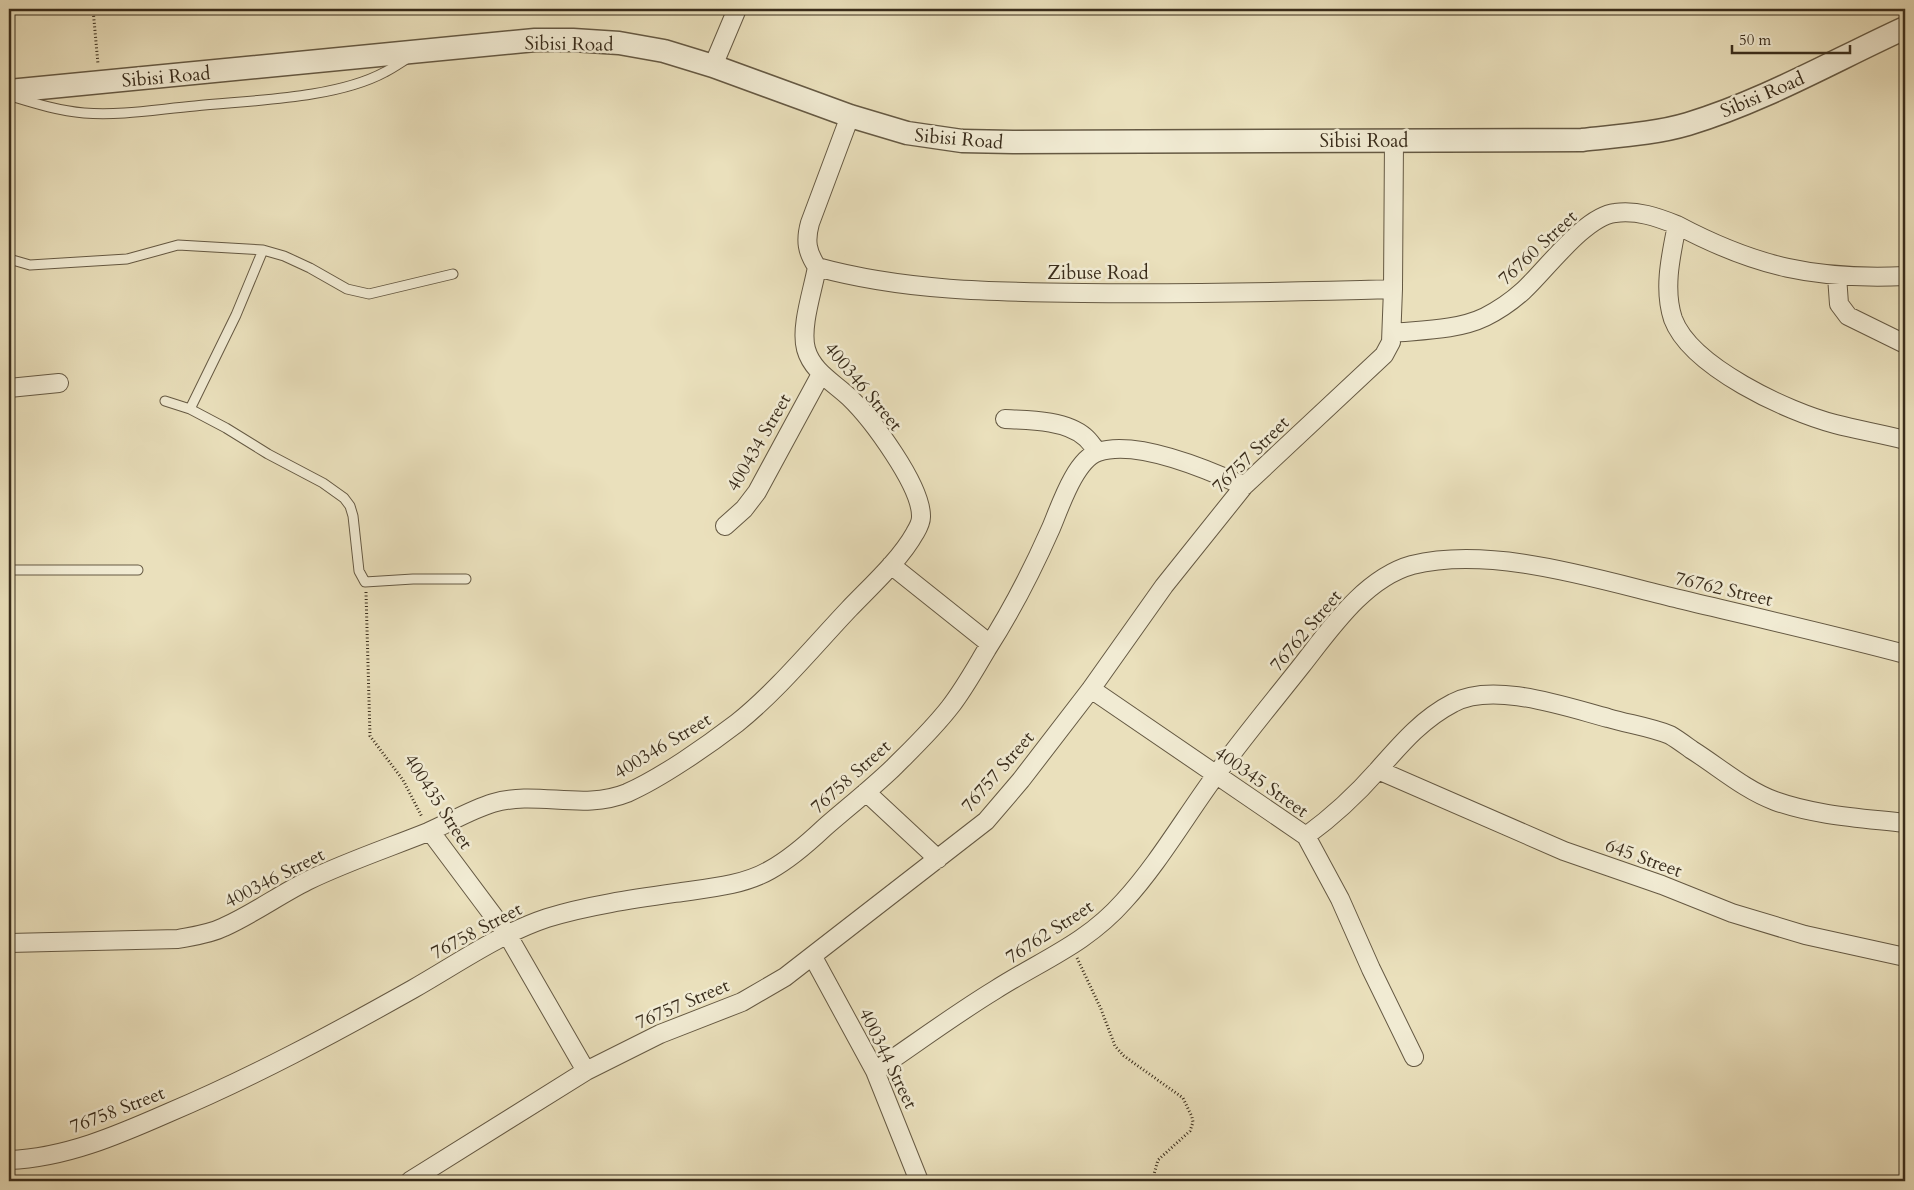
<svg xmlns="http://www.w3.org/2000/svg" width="1914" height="1190" font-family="Cardo,serif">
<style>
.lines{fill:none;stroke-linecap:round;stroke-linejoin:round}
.service-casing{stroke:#655943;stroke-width:11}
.minor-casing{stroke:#655943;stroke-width:20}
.tertiary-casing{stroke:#655943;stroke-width:25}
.path{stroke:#392c1b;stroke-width:3;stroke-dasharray:1 2.5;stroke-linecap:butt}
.service{stroke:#f1ebd3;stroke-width:9}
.minor{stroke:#f1ebd3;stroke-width:18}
.tertiary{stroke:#f1ebd3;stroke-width:22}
.labels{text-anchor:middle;stroke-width:5;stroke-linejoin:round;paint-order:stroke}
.street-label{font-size:19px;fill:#392c1b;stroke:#f1ebd3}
</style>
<rect width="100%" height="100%" fill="#eae0bc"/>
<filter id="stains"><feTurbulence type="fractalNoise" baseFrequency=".004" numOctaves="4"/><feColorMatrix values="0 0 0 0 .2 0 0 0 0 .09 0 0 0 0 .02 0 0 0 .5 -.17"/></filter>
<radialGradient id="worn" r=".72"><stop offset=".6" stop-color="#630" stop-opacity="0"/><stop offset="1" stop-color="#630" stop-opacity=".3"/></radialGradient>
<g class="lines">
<defs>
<path id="service" d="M14 97C37 104 60 111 84 113 121 116 159 109 195 106 252 100 335 99 385 72 393 68 400 63 408 58
M9 259 30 265 127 259 178 245 263 250 284 256 310 268 347 289 369 294 453 274
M165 401 190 409 226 428 268 454 323 483 344 498 350 506 353 516 359 571 365 582 413 579H466
M190 409 236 315 263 250
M9 570H138"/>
<path id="minor" d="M713 66 737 9
M850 116 810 223C805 241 807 252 817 267 904 291 994 292 1083 293 1187 294 1290 292 1393 289L1394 140
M1677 225C1756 267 1816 280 1905 276
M1837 276 1839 304 1848 316 1905 344
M1392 333C1423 330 1458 330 1485 317 1499 310 1512 301 1523 291 1545 271 1585 216 1615 213 1637 210 1657 217 1677 225 1671 255 1663 289 1673 319 1691 367 1788 412 1835 424 1858 430 1882 434 1905 440
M9 388 59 383
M1005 419C1029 420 1066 420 1085 437 1090 441 1093 447 1098 452
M725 526 744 509 757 492 821 374
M891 565 990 644
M1091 689 1306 836 1340 899 1371 969 1414 1057
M1378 770 1564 851 1662 885 1732 913 1805 935 1905 957
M866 792 938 859
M430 831 507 934 586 1071
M1306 836C1332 817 1356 795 1378 770 1401 744 1422 719 1453 703 1493 681 1566 707 1608 718 1628 724 1650 727 1670 735 1677 739 1685 745 1692 750 1719 767 1745 790 1775 801 1817 816 1862 818 1905 823
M9 943 178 939C194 936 210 934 224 927 253 914 279 895 307 881 346 862 388 848 428 832 449 823 470 810 493 803 537 790 583 811 627 793 661 778 707 746 737 723 777 691 814 646 849 609 870 587 900 560 915 533 918 528 921 522 921 517 922 486 871 418 849 397 833 382 812 371 806 349 800 327 813 290 817 267
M813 957 875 1071 919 1181
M875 1071C915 1044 954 1015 995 990 1042 960 1086 944 1124 901 1157 865 1184 819 1213 779 1241 740 1272 703 1302 665 1331 628 1365 578 1412 565 1493 545 1599 580 1679 599 1754 617 1830 634 1905 654
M9 1160C65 1158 118 1135 168 1113 253 1077 333 1034 413 989 457 964 499 934 547 918 588 905 640 898 682 892 711 888 744 885 770 870 790 859 807 844 824 828 847 808 871 789 893 768 913 748 933 729 950 707 964 689 975 669 987 649 1012 610 1032 571 1051 528 1060 507 1075 460 1098 452 1136 439 1209 470 1244 486
M410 1181 586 1071 660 1034 742 1002 785 977 986 821 1021 780 1091 689 1164 586 1244 486 1384 355 1391 342 1393 289"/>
<path id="tertiary" d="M9 91 535 40H573L619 43 664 51 713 66 850 116 907 133 962 141 1013 142 1582 140C1617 136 1654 134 1688 124 1764 101 1833 61 1905 28"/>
</defs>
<!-- service casing -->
<use href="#service" class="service-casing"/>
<!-- minor casing -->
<use href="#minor" class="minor-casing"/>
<!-- tertiary casing -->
<use href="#tertiary" class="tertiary-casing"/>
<!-- path -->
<path class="path" d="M93 9 98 64
M366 592 370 736 403 780 422 817
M1077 958 1101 1009 1115 1046 1124 1056 1183 1098 1192 1117 1193 1122 1190 1131 1158 1160 1152 1181"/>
<!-- service -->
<use href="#service" class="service"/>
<!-- minor -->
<use href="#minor" class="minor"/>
<!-- tertiary -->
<use href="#tertiary" class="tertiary"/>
</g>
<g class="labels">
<!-- street labels -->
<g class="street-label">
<text transform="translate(569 43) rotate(1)" y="7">Sibisi Road</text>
<text transform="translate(166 76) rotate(-5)" y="7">Sibisi Road</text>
<text transform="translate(1762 94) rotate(-23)" y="7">Sibisi Road</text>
<text transform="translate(959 138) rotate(5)" y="7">Sibisi Road</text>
<text x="1364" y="147">Sibisi Road</text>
<text transform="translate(1537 247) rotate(-43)" y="7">76760 Street</text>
<text x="1098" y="279">Zibuse Road</text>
<text transform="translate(864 386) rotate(50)" y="7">400346 Street</text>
<text transform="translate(758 442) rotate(-60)" y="7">400434 Street</text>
<text transform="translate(1250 454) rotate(-45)" y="7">76757 Street</text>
<text transform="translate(1724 588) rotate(13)" y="7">76762 Street</text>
<text transform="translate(1305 630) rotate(-50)" y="7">76762 Street</text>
<text transform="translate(662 745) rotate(-31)" y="7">400346 Street</text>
<text transform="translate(997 771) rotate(-49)" y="7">76757 Street</text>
<text transform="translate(850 776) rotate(-42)" y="7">76758 Street</text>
<text transform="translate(1262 781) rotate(35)" y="7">400345 Street</text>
<text transform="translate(439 801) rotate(57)" y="7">400435 Street</text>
<text transform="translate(1644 857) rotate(20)" y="7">645 Street</text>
<text transform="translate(274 877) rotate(-27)" y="7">400346 Street</text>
<text transform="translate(476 930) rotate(-28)" y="7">76758 Street</text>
<text transform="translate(1049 931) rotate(-33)" y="7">76762 Street</text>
<text transform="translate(682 1003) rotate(-23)" y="7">76757 Street</text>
<text transform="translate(889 1058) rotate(64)" y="7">400344 Street</text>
<text transform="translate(117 1109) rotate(-21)" y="7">76758 Street</text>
</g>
</g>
<!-- margin -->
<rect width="1914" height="1190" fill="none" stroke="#eae0bc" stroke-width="30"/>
<rect x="10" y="10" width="1894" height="1170" fill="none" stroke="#392c1b" stroke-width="2.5"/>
<rect x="15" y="15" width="1884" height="1160" fill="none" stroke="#392c1b"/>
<!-- scale -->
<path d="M1732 45v8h118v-8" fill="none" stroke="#392c1b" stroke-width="2.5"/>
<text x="1739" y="45" font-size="15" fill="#392c1b" stroke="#f1ebd3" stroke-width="4" paint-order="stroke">50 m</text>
<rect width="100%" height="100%" filter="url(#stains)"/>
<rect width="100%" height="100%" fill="url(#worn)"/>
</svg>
